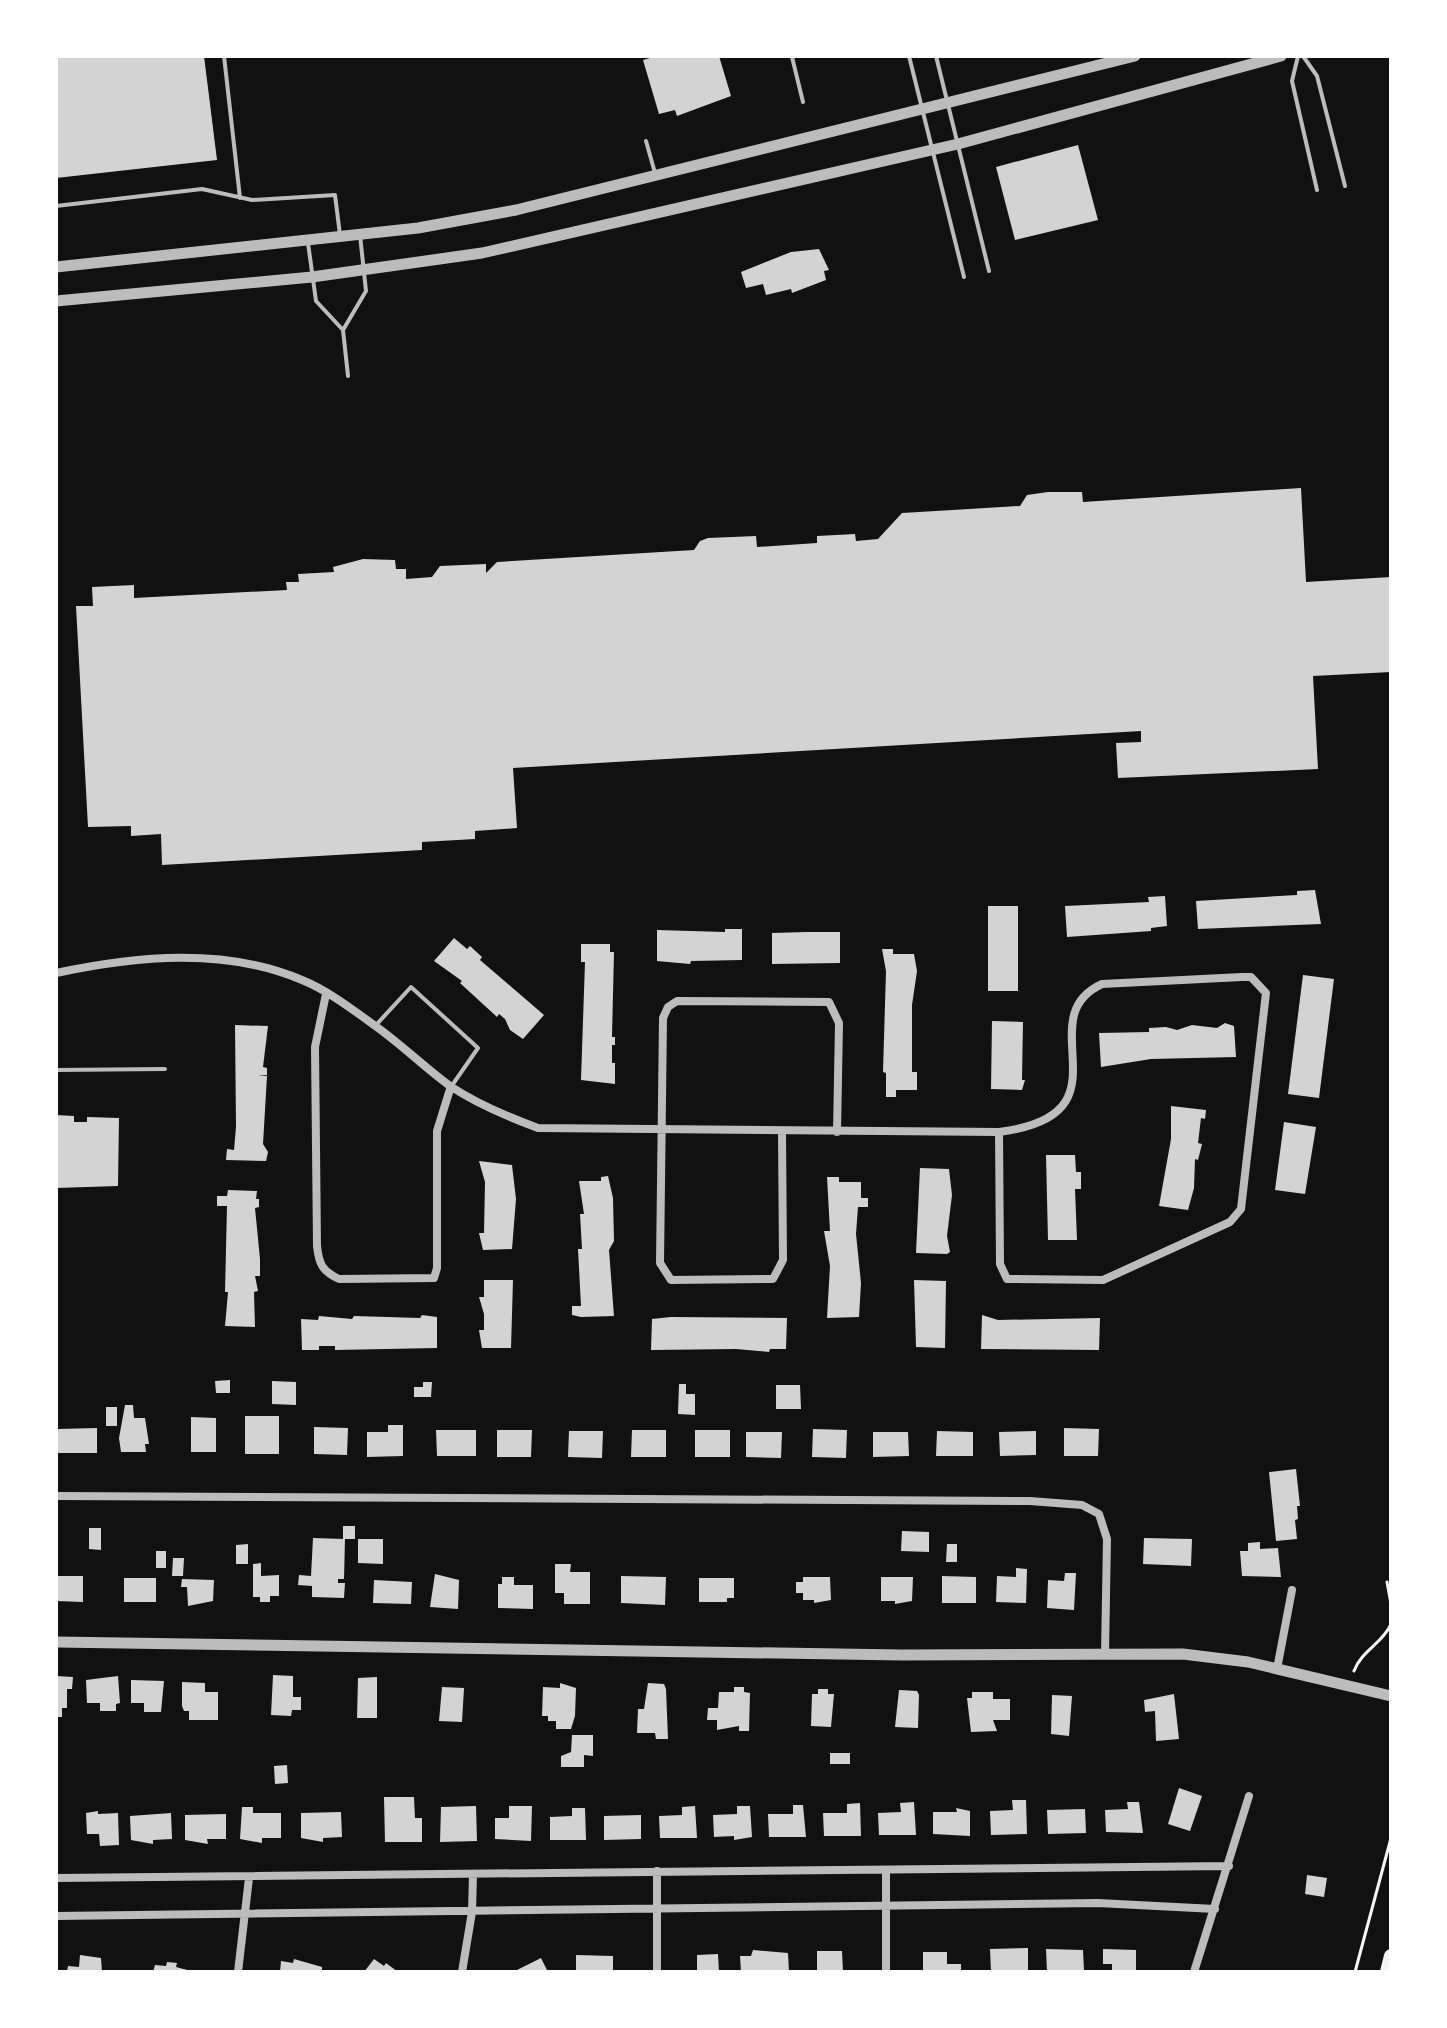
<svg xmlns="http://www.w3.org/2000/svg" width="1447" height="2028" font-family="Quicksand,sans-serif">
<style>
.building{fill:#d3d3d3}
.lines{fill:none;stroke-linecap:round;stroke-linejoin:round}
.path{stroke:#f5f5f5;stroke-width:3}
.service{stroke:#bcbcbc;stroke-width:4}
.minor{stroke:#bcbcbc;stroke-width:8}
.tertiary{stroke:#bcbcbc;stroke-width:11}
.trunk{stroke:#f5f5f5;stroke-width:14}
</style>
<rect width="100%" height="100%" fill="#111"/>
<!-- building -->
<path class="building" d="M56 56H204L217 160 56 178Z
M657 56H719L731 96 677 116 675 110 659 114 643 60Z
M1078 145 1098 220 1015 240 996 167Z
M819 249 829 270 824 271 826 280 792 293 791 289 766 295 763 284 746 288 741 272 791 252Z
M1301 488 1306 582 1391 577V672L1313 676 1318 769 1118 778 1116 743 1141 742V731L513 768 517 828 475 831V839L422 842V850L162 865 161 834 131 836V826L88 827 76 606H93L92 587 134 585V598L287 590 286 582H299L298 574 334 572 333 567 363 559 395 560 396 569H406V579L432 577 440 566 486 564V573L497 562 694 550 700 541 708 538 756 536 757 547 817 543V536L855 534 856 541 878 539 902 513 1020 506 1027 495 1048 492H1082L1083 502Z
M1315 890 1321 924 1198 929 1196 901 1297 895V891Z
M1165 896 1167 926 1151 928V931L1067 937 1065 906 1149 902 1148 897Z
M988 906H1018V991H988Z
M725 929H742V960L691 961 690 964 657 961V930L725 932Z
M806 932H840V963L772 964V933Z
M454 938 467 949 470 946 482 957 480 960 544 1015 523 1039 510 1030 505 1019 499 1014 497 1017 460 983 462 981 434 961Z
M581 944H610V952H614L612 1037H615V1045H612V1063H615V1084L581 1080 585 962H581Z
M882 949H893V954H914L917 971 912 1005V1072H917V1090H896V1097H886V1073L883 1072 886 971Z
M1303 975 1334 979 1319 1098 1288 1094Z
M992 1021 1023 1022 1022 1080H1025L1022 1090 991 1089Z
M1225 1023 1234 1026 1236 1057 1151 1059 1101 1067 1099 1033 1149 1032V1028L1166 1027 1177 1030 1192 1025 1217 1028Z
M235 1025 268 1026 263 1067 267 1068V1075H258L267 1076 263 1144 268 1152 266 1161 226 1160 227 1149 234 1150 236 1127Z
M1171 1106 1206 1110 1205 1119 1201 1118 1198 1143 1202 1144 1198 1160 1195 1159 1194 1188 1188 1210 1159 1206 1171 1139Z
M56 1115 74 1116V1122H87V1117L119 1118 118 1186 56 1188Z
M1284 1122 1316 1127 1305 1194 1275 1190Z
M1046 1155H1075L1076 1172H1081V1189H1075L1077 1240H1048Z
M479 1161 512 1165 516 1199 512 1249 483 1250 479 1233H484L485 1182Z
M920 1168 949 1169 952 1195 947 1236 950 1252 947 1254 916 1253Z
M608 1176 613 1198 614 1241 609 1250 614 1316 581 1317 572 1315V1306H581L578 1249H582L580 1214H584L579 1181H601V1177Z
M827 1177H839V1182H861V1198H868V1207H858L856 1234 861 1283 859 1317 827 1318 830 1266 824 1231H830Z
M228 1190 257 1191 256 1199H259V1207L255 1208 260 1259V1276H255L258 1291 254 1292 255 1327 225 1326 228 1292H225L227 1206H217V1196H227Z
M484 1280H513L511 1348H482L479 1330H484V1314L479 1297H484Z
M914 1280 946 1281 945 1348 916 1347Z
M422 1315 437 1317V1348L335 1350V1346H319V1350H302L301 1319 318 1320 319 1316 352 1319 354 1316 420 1318Z
M982 1315 998 1320 1100 1318 1099 1350 981 1349Z
M671 1317 787 1318 786 1349H770L769 1352 736 1349 651 1350 652 1319Z
M230 1380V1393H216L215 1381Z
M272 1381 296 1382V1405L272 1404Z
M423 1382H432L431 1397H414V1387H423Z
M679 1384H686V1394H695V1415L678 1414Z
M776 1385H800L801 1409H776Z
M125 1405H133L134 1418H145L149 1444H145L146 1452H121L119 1438Z
M106 1407H117V1426H106Z
M245 1416H279V1454H245Z
M191 1417 216 1418V1452H191Z
M388 1425H403V1456L367 1457V1432H388Z
M314 1427 348 1428 347 1455 314 1454Z
M97 1428V1453H58V1429Z
M1064 1428 1099 1429 1098 1456H1064Z
M813 1429 847 1430 846 1458 812 1457Z
M436 1430H476V1456H437Z
M497 1430H532L531 1457H497Z
M632 1430H666V1457H631Z
M695 1430H730V1457H695Z
M569 1431H603L602 1458 568 1457Z
M937 1431 973 1432V1456H936Z
M1036 1431V1455L1000 1456 999 1432Z
M746 1432H782L781 1458 746 1457Z
M873 1432H908L909 1456 873 1457Z
M1296 1469 1300 1506H1297L1298 1519 1295 1520 1297 1539 1276 1541 1269 1472Z
M343 1526H355V1539H343Z
M89 1528H101V1550L89 1549Z
M902 1531 929 1532V1552L901 1551Z
M313 1538 345 1539 344 1579H338V1583H345L344 1598 312 1597V1586L298 1585 299 1575 311 1576Z
M1144 1538 1192 1539 1191 1566 1143 1564Z
M358 1539H383V1564L358 1563Z
M1260 1542V1549L1278 1548 1281 1577 1242 1576 1240 1551H1248V1543Z
M248 1544V1564H236V1545Z
M947 1544H957V1562H946Z
M156 1551H166V1568H156Z
M173 1558H184L183 1576H172Z
M261 1563V1576L279 1575V1596H270V1602H260V1597H253V1564Z
M555 1564H571L570 1572H590V1604H564V1593H555Z
M1016 1568 1027 1569 1026 1603 996 1602 997 1576 1016 1577Z
M1065 1573H1076L1074 1610 1047 1608 1048 1580 1064 1581Z
M435 1574 459 1580 458 1609 430 1607Z
M56 1576H83V1602L56 1601Z
M621 1576 666 1577 665 1605 621 1603Z
M942 1576 976 1577V1603H942Z
M502 1577H514V1585H533V1609L498 1608V1584H502Z
M803 1577H830L831 1600 814 1603V1600H803V1593H796V1582H803Z
M881 1577H913L912 1601 895 1604V1601H881Z
M124 1578H156V1602H124Z
M699 1578H734V1598H727V1602H699Z
M182 1579 214 1580 213 1601 188 1606 187 1587H181Z
M374 1580 412 1582 411 1604 373 1603Z
M273 1675 293 1676V1697H301V1710H292L291 1716 271 1715Z
M56 1676 73 1677 72 1689H67V1708H62V1717H56Z
M118 1676 120 1703 116 1704V1711H100V1703H87L86 1680Z
M377 1677V1718H357L358 1678Z
M131 1680 164 1681 161 1712H144V1703H131Z
M182 1682 205 1683V1692H218V1720H189V1711H184L182 1706Z
M560 1683 576 1688 575 1716 571 1729H556V1721H548V1716H542L543 1687 560 1688Z
M648 1683 664 1684 666 1689 668 1739H656L655 1733H637L638 1709H644Z
M442 1687 464 1688 462 1722 439 1721Z
M734 1687H744V1692L750 1693 749 1731H739V1726L717 1730V1720H707L708 1708H718L719 1692H734Z
M818 1689H828V1694H834L831 1727 811 1726 812 1694H818Z
M899 1690 917 1691 919 1695 918 1728 895 1727Z
M972 1692H993V1699H1010V1720H993L997 1731 971 1732 967 1698H972Z
M1174 1694 1179 1739 1156 1741 1155 1711 1145 1712 1144 1700Z
M1052 1695 1072 1696 1069 1736 1051 1734Z
M572 1735H593V1756L584 1755V1767H561V1756L571 1752Z
M830 1753H850V1764H830Z
M287 1765 288 1783 275 1784 274 1766Z
M1179 1788 1202 1796 1190 1831 1168 1824Z
M384 1797H414L415 1818H422V1842H385Z
M1012 1800H1026L1027 1834 991 1835 990 1811 1013 1810Z
M914 1802 916 1835H879L878 1813 901 1812 900 1803Z
M1127 1802H1139L1143 1833 1106 1832 1105 1810 1128 1809Z
M860 1803 861 1836H824L823 1813H847V1804Z
M793 1805H803L806 1837H769L768 1814H793Z
M476 1806 477 1841 440 1842 441 1807Z
M509 1806H532L531 1841 495 1839V1818H509Z
M695 1806 697 1838H660L659 1816 682 1815V1807Z
M737 1806H750L752 1837 734 1840V1836L714 1837 713 1815 737 1814Z
M242 1807H253V1813H281V1838H262V1843L240 1839Z
M572 1808H585L586 1840H550V1817L572 1816Z
M956 1808 970 1811V1836L933 1834V1812H957Z
M1085 1809 1086 1833 1048 1834 1047 1810Z
M98 1811V1814L118 1813 119 1845 100 1846 99 1834H87L86 1813Z
M341 1812 342 1837 323 1838V1842L301 1838V1813Z
M171 1813 172 1839 153 1840V1844L131 1840 130 1816Z
M226 1814V1839H207L208 1844 185 1840V1815Z
M641 1815V1839L604 1840V1816Z
M1307 1875 1327 1878 1324 1897 1305 1894Z
M1028 1948V1972H991L990 1949Z
M1046 1949 1083 1950 1084 1971 1047 1972Z
M1103 1949 1136 1950V1972H1112V1964H1103Z
M753 1950 788 1953 789 1972H741L740 1956H751Z
M817 1951H842L843 1972H817Z
M923 1952H947V1964H961V1972H923Z
M718 1954 719 1972H697V1955Z
M80 1955 101 1958 102 1972H67L68 1966 79 1967Z
M576 1955 613 1956V1972H576Z
M541 1958 548 1972H513Z
M294 1959 322 1967V1972H280L281 1961 293 1963Z
M374 1959 384 1966 386 1963 398 1972H364Z
M167 1962 177 1963 176 1967 195 1972H153L155 1965 166 1966Z"/>
<g class="lines">
<!-- path -->
<path class="path" d="M1387 1582 1391 1604
M1354 1671C1361 1651 1383 1643 1391 1624
M1355 1972 1391 1838"/>
<!-- service -->
<path class="service" d="M224 56 240 198
M909 56 964 277
M936 56 989 271
M1298 56 1292 81 1317 190
M1303 56 1317 76 1345 186
M792 57 803 102
M646 141 655 173
M56 206 202 189 252 200 335 195 340 235
M308 243 316 301 343 330 348 376
M343 330 366 291 360 235
M376 1025 411 987 478 1048 453 1084
M56 1070 165 1069"/>
<!-- minor -->
<path class="minor" d="M56 973C136 956 225 947 302 980 327 990 352 1009 374 1025 401 1044 424 1067 450 1086 477 1104 508 1117 538 1128L999 1132
M1242 977H1251L1266 993 1241 1209 1230 1222 1103 1280 1007 1279 1000 1264 999 1132C1135 1115 1026 1019 1102 984Z
M326 994 315 1047 317 1246C319 1264 322 1271 339 1279L434 1278 437 1268V1131L451 1086
M782 1132 783 1260 773 1279 671 1280 660 1263 663 1018 668 1007 677 1001 829 1002 839 1023 837 1132
M56 1496 1030 1501 1082 1505 1099 1514 1107 1539 1105 1653
M1277 1669 1292 1590
M657 1871V1972
M56 1878 1229 1866
M56 1916 1098 1903 1215 1909
M238 1972 249 1878
M462 1972 472 1912 473 1874
M886 1972V1870
M1194 1972 1249 1796"/>
<!-- tertiary -->
<path class="tertiary" d="M56 267 418 228 516 210 1135 56
M56 301 312 277 482 253 958 144 1281 56
M56 1642 902 1655 1183 1654 1248 1662 1391 1696"/>
<!-- trunk -->
<path class="trunk" d="M1387 1972 1391 1956"/>
</g>
<!-- border -->
<rect width="1447" height="2028" fill="none" stroke="#ffffff" stroke-width="116"/>
</svg>
